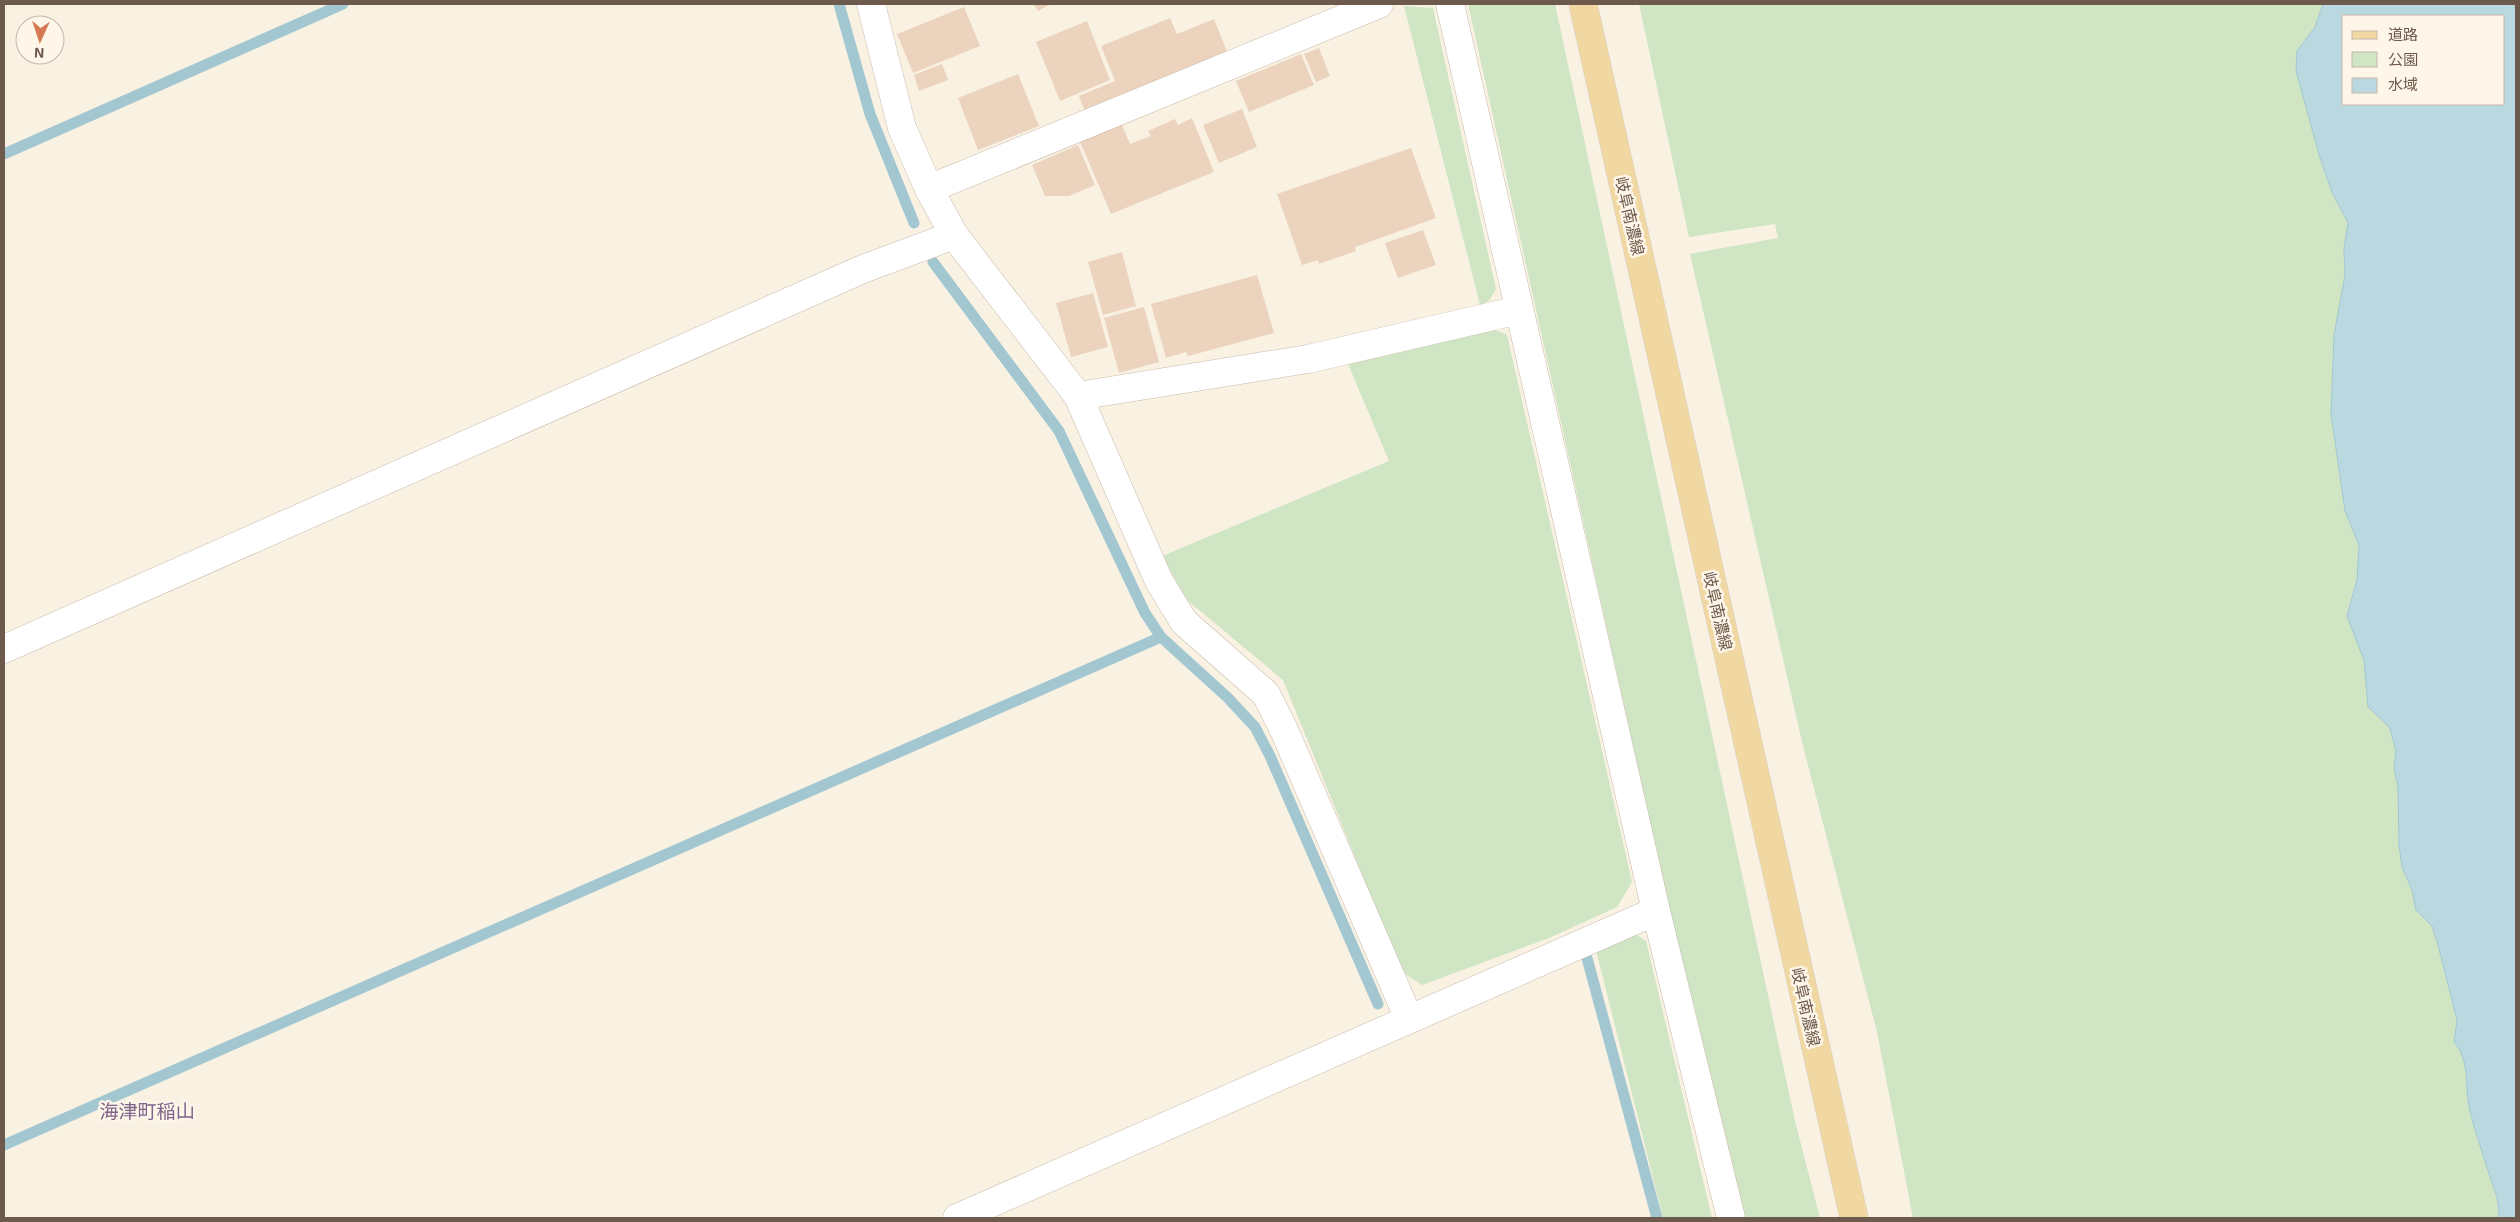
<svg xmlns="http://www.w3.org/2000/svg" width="2520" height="1222" font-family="'Exo 2','Noto Sans JP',sans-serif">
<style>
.green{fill:#cfe5c4}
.water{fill:#bad8e0;stroke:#a2c7d1;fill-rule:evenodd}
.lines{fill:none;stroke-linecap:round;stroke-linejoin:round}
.stream{stroke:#a2c7d1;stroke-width:11}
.building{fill:#ebd3be}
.street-casing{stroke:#c8baab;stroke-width:29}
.primary-casing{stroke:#d6d1cd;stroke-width:29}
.street{stroke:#fff;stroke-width:28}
.primary{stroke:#f1d8a2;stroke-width:28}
.labels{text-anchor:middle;stroke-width:5;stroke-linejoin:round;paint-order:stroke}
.street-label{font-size:16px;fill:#6e5a4c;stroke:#fdf6e9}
.quarter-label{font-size:19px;fill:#80648b;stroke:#fdf6e9}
</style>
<rect width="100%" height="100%" fill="#f9f2e3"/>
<!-- green -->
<path class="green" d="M1468 4H1555L1795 1121 1820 1218H1744L1670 912Z
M1639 4H2323L2315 27 2297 51 2296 71 2320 158 2332 192 2348 223 2344 249 2345 275 2334 335 2331 414 2345 511 2359 545 2357 580 2347 616 2364 660 2368 707 2390 728 2396 751 2394 768 2398 787 2399 846 2402 867 2412 890 2416 910 2432 926 2438 945 2457 1020 2454 1042C2469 1060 2465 1078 2468 1100 2472 1125 2482 1150 2489 1174 2495 1191 2499 1199 2499 1218H1913L1877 1032 1803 746 1690 254 1778 238 1775 224 1689 237Z
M1404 6 1433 8 1496 289 1489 301 1480 305Z
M1491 328 1507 335 1632 882 1617 907 1549 938 1422 985 1402 972 1283 680 1187 600 1162 556 1389 461 1348 364Z
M1634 933 1646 941 1712 1218H1663L1596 950Z"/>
<!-- water -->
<path class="water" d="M2323 4H2516V1218H2499C2499 1199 2495 1191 2489 1174 2482 1150 2472 1125 2468 1100 2465 1078 2469 1060 2454 1042L2457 1020 2438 945 2432 926 2416 910 2412 890 2402 867 2399 846 2398 787 2394 768 2396 751 2390 728 2368 707 2364 660 2347 616 2357 580 2359 545 2345 511 2331 414 2334 335 2345 275 2344 249 2348 223 2332 192 2320 158 2296 71 2297 51 2315 27ZM2344 16H2504V104H2344Z"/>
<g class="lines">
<!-- stream -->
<path class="stream" d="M839 4 870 114 914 223
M4 154 343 4
M933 262 1059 431 1145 613 1161 637 1227 697 1255 727 1270 756 1378 1004
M1587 958 1657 1218
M4 1145 1161 637"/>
</g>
<!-- building -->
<path class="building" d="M1033 4H1051L1038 11Z
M964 7 980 46 913 73 897 34Z
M1170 18 1177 34 1214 19 1228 54 1087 117 1079 96 1115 81 1101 46Z
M1087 21 1110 80 1060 101 1036 42Z
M1319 48 1330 76 1316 82 1304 54Z
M1301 54 1314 85 1249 112 1236 81Z
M942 64 948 80 919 91 914 75Z
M1018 74 1039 126 978 150 958 98Z
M1242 109 1257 147 1219 163 1203 125Z
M1192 118 1214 172 1111 214 1078 137 1120 120 1130 144 1151 136 1148 131 1175 119 1178 125Z
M1078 145 1095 185 1069 196H1045L1032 165Z
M1411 148 1436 218 1355 247 1356 251 1319 264 1318 260 1302 265 1277 194Z
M1423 230 1436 265 1398 278 1385 243Z
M1122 252 1136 306 1103 315 1088 262Z
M1257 275 1274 333 1188 356 1186 352 1166 358 1151 304Z
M1093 293 1108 347 1071 357 1056 303Z
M1144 307 1159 362 1119 373 1104 318Z"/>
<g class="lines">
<defs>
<path id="street" d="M1450 4 1656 911 1731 1218
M929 189 1379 4
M954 235 1078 396 1159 581 1184 622 1266 694 1284 730 1409 1019
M1078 396 1308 359 1519 310
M4 649 863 269 954 235 929 189 902 128 871 4
M957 1218 1656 911"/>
<path id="primary" d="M1583 4 1854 1218"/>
</defs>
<!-- street casing -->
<use href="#street" class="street-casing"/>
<!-- primary casing -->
<use href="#primary" class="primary-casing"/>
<!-- street -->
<use href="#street" class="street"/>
<!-- primary -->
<use href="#primary" class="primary"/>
</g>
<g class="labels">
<!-- street labels -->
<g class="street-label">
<text transform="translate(1630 216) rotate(77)" y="6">岐阜南濃線</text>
<text transform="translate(1718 611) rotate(77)" y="6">岐阜南濃線</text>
<text transform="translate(1806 1007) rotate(77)" y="6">岐阜南濃線</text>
</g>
<!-- quarter labels -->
<g class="quarter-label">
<text x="147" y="1118">海津町稲山</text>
</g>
</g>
<!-- border -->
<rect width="2520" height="1222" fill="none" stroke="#6e5a4c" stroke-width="10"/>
<!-- legend -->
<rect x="2342" y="15" width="162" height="90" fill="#fdf6e9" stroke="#c4b8aa"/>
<rect x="2352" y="31" width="25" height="8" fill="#f1d8a2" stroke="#c4b8aa"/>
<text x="2388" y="40" font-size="15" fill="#6e5a4c">道路</text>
<rect x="2352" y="52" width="25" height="15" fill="#cfe5c4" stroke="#c4b8aa"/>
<text x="2388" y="65" font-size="15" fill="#6e5a4c">公園</text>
<rect x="2352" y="78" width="25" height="15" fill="#bad8e0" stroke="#c4b8aa"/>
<text x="2388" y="90" font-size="15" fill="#6e5a4c">水域</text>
<!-- north arrow -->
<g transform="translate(40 40) rotate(183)"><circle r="24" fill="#fdf6e9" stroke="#c4b8aa"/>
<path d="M0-4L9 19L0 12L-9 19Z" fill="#d67955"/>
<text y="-8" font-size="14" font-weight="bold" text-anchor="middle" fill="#6e5a4c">N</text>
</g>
</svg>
